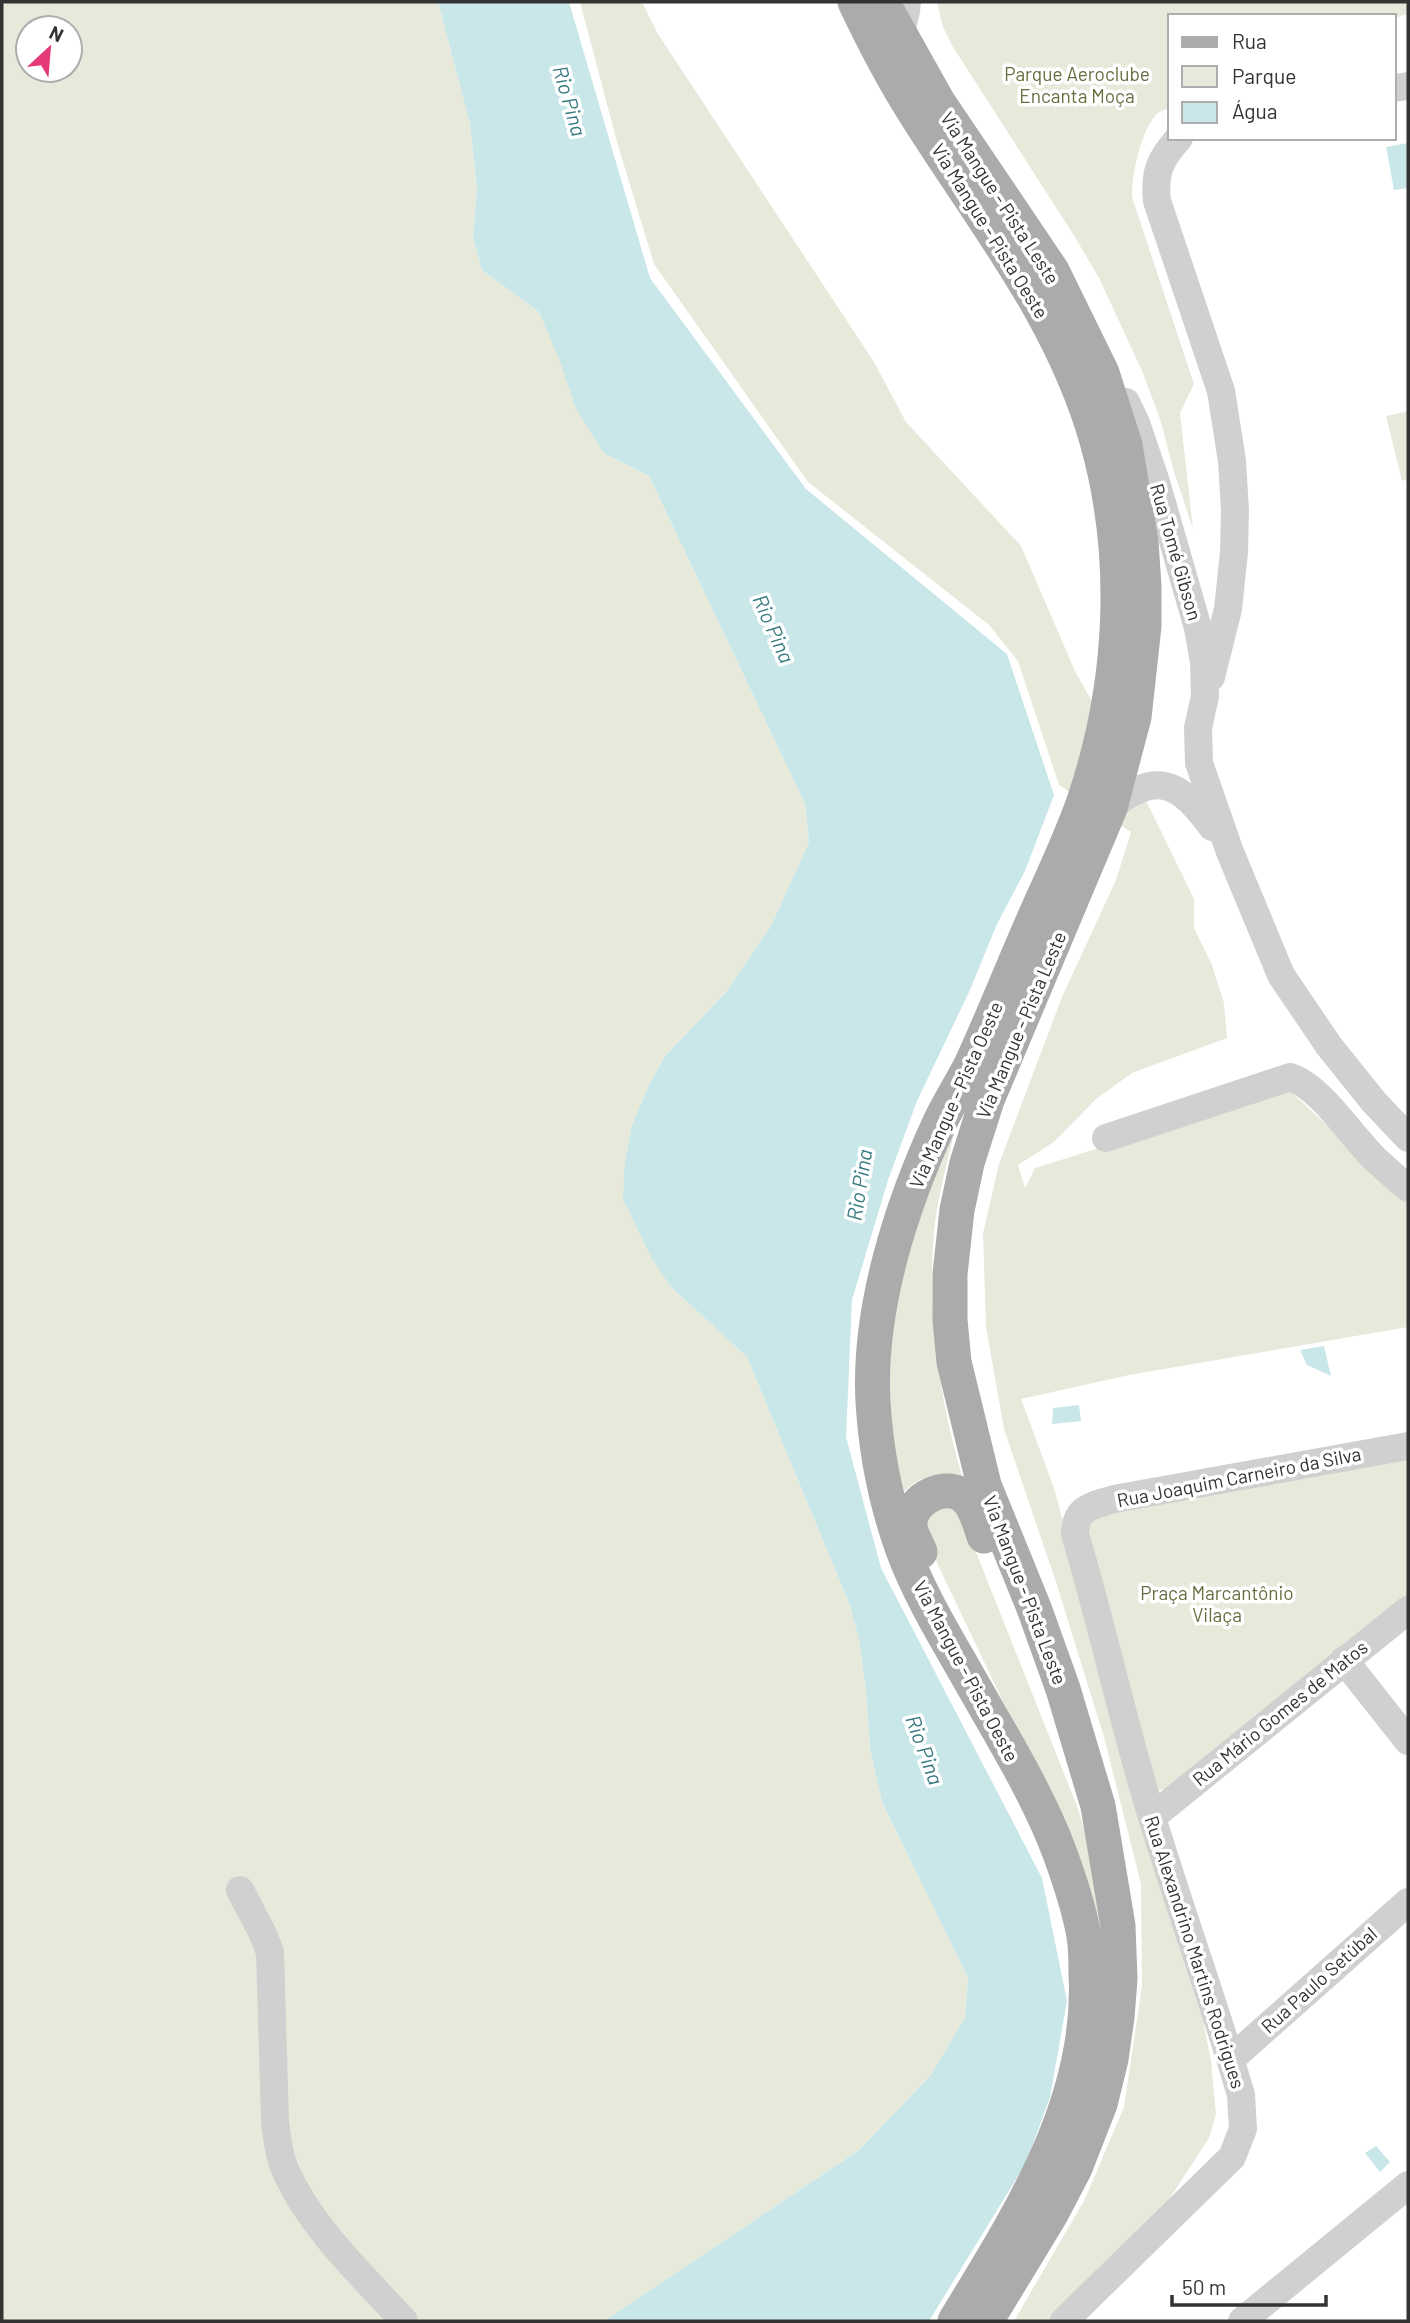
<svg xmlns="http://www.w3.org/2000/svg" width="1410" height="2323" font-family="Barlow,sans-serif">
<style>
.green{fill:#e7eadb;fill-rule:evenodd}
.water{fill:#c9e7e9}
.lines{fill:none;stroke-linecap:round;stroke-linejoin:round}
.minor{stroke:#d0d0d0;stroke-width:28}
.major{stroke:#ababab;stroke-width:35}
.labels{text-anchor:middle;stroke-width:7;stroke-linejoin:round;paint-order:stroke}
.park-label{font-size:19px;fill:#646f3f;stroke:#fff}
.street-label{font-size:19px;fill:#333;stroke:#fff}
.water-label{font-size:21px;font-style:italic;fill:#397b81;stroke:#fff}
</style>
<rect width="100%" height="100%" fill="#fff"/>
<!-- green -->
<path class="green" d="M2 2H438L470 124 477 189 473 237 482 270 539 312 604 453 649 476 805 804 809 842 771 926 726 992 665 1056 649 1085 632 1125 625 1160 671 1287 747 1357 849 1603 859 1639 866 1691 870 1749 882 1802 968 1978 965 2017 931 2075 859 2150 604 2321H2ZM28 28H70V70H28Z
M580 2H642L658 34 874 362 906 422 1021 546 1075 671 1135 778 1194 899V928L1212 965 1224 1003 1227 1038 1132 1073 1096 1099 1054 1142 1018 1165 1025 1188 1035 1168 1288 1089 1408 1201V1327L1129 1375 1021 1399 1054 1488 1106 1679 1196 1983 1211 2061 1216 2114 1209 2138 1168 2201 1049 2321H1014L1085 2199 1124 2107 1142 1986 1141 1884 1104 1737 1056 1582 1004 1429 986 1327 983 1233 999 1164 1062 997 1116 880 1131 832 1059 785 1018 661 989 625 808 482 654 264 617 142Z
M937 2H1408V14L1394 18V16H1170V108C1165 110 1159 111 1155 116 1140 135 1132 173 1132 197L1194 384 1180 413 1193 529 1174 472 1161 422 1143 373 1099 278 1073 234 953 47 943 27Z
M1408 411V479L1402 481 1386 416Z
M957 1122C948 1158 938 1195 934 1232 927 1318 939 1394 962 1476 936 1471 917 1476 899 1497L887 1421 894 1306 927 1194Z
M1408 1456V1597L1165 1789 1157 1791 1084 1518Z
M949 1505 962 1517 1077 1806 1089 1846 1103 1940 1039 1777 938 1565 924 1529 927 1513Z"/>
<!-- water -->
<path class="water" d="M438 2H569L650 278 806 489 1007 654 1054 795 1025 871 997 924 970 990 917 1101 888 1180 852 1300 846 1437 881 1568 1042 1878 1067 2001 1050 2097 1026 2163 929 2321H604L859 2150 931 2075 965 2017 968 1978 882 1802 870 1749 866 1691 859 1639 849 1603 747 1357 671 1287 651 1257 623 1199 625 1160 632 1125 649 1085 665 1056 726 992 771 926 809 842 805 804 649 476 604 453 576 409 558 356 539 312 482 270 473 237 477 189 470 124Z
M1408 143V188L1394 190 1386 147Z
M1324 1346 1331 1376 1307 1365 1300 1350Z
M1079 1405 1081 1421 1052 1424 1053 1408Z
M1376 2146 1390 2162 1380 2172 1365 2153Z"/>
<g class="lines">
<!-- minor -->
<path class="minor" d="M900 36 906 11 907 2
M1394 88 1408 86
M1179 138C1160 159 1154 172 1157 201L1221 391 1232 461 1235 510 1234 552 1228 609 1211 677
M1126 402 1136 423 1156 482 1198 628 1204 662 1205 696 1198 728 1199 763 1230 852 1281 975 1329 1046 1374 1102 1408 1138
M1110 808C1156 770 1180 782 1212 827
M1106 1138 1290 1077C1320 1086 1351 1136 1375 1159 1386 1169 1397 1179 1408 1188
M1344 1660 1408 1741
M1152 1817 1408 1610
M240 1890 262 1932 270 1952 275 2121C277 2138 279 2158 287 2174 313 2230 363 2276 404 2321
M1231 2059 1408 1902
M1064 2321 1232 2157 1243 2129 1241 2095C1214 2002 1180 1910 1152 1817 1123 1723 1103 1628 1075 1534 1075 1507 1092 1506 1114 1499L1408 1446
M1242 2321 1408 2185"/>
<!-- major -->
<path class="major" d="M855 2C873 40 892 77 915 113 982 220 1062 317 1097 441 1130 558 1123 686 1084 801 1069 844 1048 886 1030 928 1010 974 991 1022 970 1067 960 1086 949 1103 940 1122 901 1206 868 1309 873 1402 876 1452 886 1503 903 1550 919 1593 943 1633 966 1673 997 1728 1037 1792 1059 1851 1069 1878 1079 1908 1084 1936 1086 1948 1086 1961 1086 1974 1093 2102 1019 2216 955 2321
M882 2 938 102 1052 271 1102 373 1125 445 1141 542 1144 586V626L1134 717 1110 808 987 1100 967 1163 957 1210 950 1274V1320L954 1362 984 1485 1034 1608 1063 1689 1098 1806 1118 1926 1120 1979 1117 2017 1111 2059 1100 2104 1075 2168 1051 2214 986 2321
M920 1552C917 1544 910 1533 910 1525 909 1498 949 1479 968 1500 976 1509 980 1524 984 1536"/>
</g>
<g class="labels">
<!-- park labels -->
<g class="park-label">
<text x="1077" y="81">Parque Aeroclube<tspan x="1077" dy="22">Encanta Moça</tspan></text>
<text x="1217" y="1600">Praça Marcantônio<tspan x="1217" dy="22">Vilaça</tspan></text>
</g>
<!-- street labels -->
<g class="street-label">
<text transform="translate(1000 198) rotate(57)" y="7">Via Mangue - Pista Leste</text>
<text transform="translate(990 231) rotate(58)" y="7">Via Mangue - Pista Oeste</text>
<text transform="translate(1176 552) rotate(74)" y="7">Rua Tomé Gibson</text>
<text transform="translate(1021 1025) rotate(-67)" y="7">Via Mangue - Pista Leste</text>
<text transform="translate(956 1095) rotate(-66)" y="7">Via Mangue - Pista Oeste</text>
<text transform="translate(1239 1477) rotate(-11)" y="7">Rua Joaquim Carneiro da Silva</text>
<text transform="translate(1025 1590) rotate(69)" y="7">Via Mangue - Pista Leste</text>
<text transform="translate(966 1671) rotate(62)" y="7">Via Mangue - Pista Oeste</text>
<text transform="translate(1280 1713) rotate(-39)" y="7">Rua Mário Gomes de Matos</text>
<text transform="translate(1195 1952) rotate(72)" y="7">Rua Alexandrino Martins Rodrigues</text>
<text transform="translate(1319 1980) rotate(-42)" y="7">Rua Paulo Setúbal</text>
</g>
<!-- water labels -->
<g class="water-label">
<text transform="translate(569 101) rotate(74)" y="7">Rio Pina</text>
<text transform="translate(773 629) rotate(66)" y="7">Rio Pina</text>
<text transform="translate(860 1185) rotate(-81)" y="7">Rio Pina</text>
<text transform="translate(924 1750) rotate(70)" y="7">Rio Pina</text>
</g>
</g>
<!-- border -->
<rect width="1410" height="2323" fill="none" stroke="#333333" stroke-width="7"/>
<!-- legend -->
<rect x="1168" y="14" width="228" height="126" fill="#ffffff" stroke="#adadad" stroke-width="2"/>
<rect x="1182" y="37" width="35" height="10" fill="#ababab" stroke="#adadad" stroke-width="2"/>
<text x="1232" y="49" font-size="21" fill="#333333">Rua</text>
<rect x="1182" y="66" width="35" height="21" fill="#e7eadb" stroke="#adadad" stroke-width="2"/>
<text x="1232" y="84" font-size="21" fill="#333333">Parque</text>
<rect x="1182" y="102" width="35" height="21" fill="#c9e7e9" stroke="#adadad" stroke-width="2"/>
<text x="1232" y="119" font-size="21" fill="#333333">Água</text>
<!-- north arrow -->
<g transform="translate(49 49) rotate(26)"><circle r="33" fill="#ffffff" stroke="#adadad" stroke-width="2"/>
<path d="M0-5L12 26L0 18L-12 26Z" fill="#e43a7a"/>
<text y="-10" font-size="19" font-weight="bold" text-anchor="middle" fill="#333333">N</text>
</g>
<!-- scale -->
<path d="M1172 2295v10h154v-10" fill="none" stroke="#333333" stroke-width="3.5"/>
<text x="1182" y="2295" font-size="21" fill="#333333" stroke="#ffffff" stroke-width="5" paint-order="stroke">50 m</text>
</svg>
